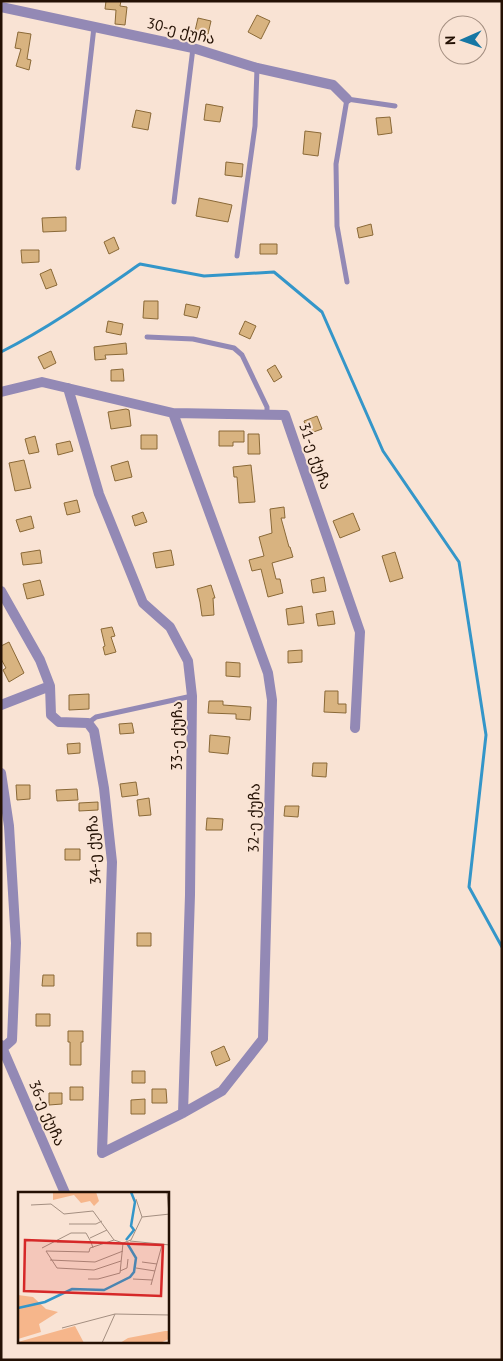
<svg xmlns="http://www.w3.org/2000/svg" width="503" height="1361" font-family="'PT Sans','Noto Sans Georgian',sans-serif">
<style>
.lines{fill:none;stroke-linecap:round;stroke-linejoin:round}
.stream{stroke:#3496c9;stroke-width:3}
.building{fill:#d8b380;stroke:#8a6937}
.lane{stroke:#9389b5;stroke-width:5}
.street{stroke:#9389b5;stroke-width:10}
.labels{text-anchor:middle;stroke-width:4;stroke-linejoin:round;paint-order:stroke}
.street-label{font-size:15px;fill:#241104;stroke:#f9e3d4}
.inset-river{fill:none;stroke:#3496c9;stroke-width:2.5}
.inset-road{fill:none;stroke:#a48f81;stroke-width:1}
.view{fill:#d62828;fill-opacity:0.15;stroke:#d62828;stroke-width:2.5}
.inset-edge{fill:none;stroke:#241104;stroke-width:2.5}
</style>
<rect width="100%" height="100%" fill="#f9e3d4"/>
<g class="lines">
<!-- stream -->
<path class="stream" d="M1 352C50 327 95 295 140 264L204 276 274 272 322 312 383 451 459 562 486 735 469 887 502 947"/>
</g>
<!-- building -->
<path class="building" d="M106 1H121L120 6 127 7 125 25 115 24 116 10 105 9Z
M257 15 270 21 261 39 248 32Z
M198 18 211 21 208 34 195 31Z
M18 32 31 34 27 59 31 60 29 70 16 66 21 49 15 48Z
M206 104 223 107 220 122 204 120Z
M136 110 151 113 148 130 132 127Z
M390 117 392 133 378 135 376 118Z
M305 131 321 133 318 156 303 154Z
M226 162 243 164 242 177 225 175Z
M199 198 232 205 228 222 196 216Z
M66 217V231L43 232 42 218Z
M371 224 373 235 359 238 357 228Z
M114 237 119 249 109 254 104 242Z
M260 244H277V254H260Z
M21 250H39V262L22 263Z
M51 269 57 285 46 289 40 274Z
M144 301H158V319L143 318Z
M186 304 200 307 197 318 184 315Z
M108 321 123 324 121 335 106 332Z
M245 321 256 326 250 339 239 334Z
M126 343 127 354 105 355 106 359 95 360 94 347Z
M51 351 56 363 44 369 38 357Z
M275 365 282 377 274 382 267 370Z
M123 369 124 381H111V370Z
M126 409 129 410 131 426 111 429 108 412Z
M317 416 322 429 308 434 304 421Z
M219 431H244V442H233V446H219Z
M248 434H259L260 454H248Z
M141 435H157V449H141Z
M35 436 39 452 29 454 25 439Z
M70 441 73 451 58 455 56 444Z
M24 460 31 488 15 491 9 463Z
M128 461 132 477 115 481 111 466Z
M251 465 255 502 239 503 237 477H234L233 467Z
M77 500 80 512 67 515 64 503Z
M284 507 285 518H281L289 547H290L293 557 272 563 276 579H280L283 593 268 597 261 569 252 571 249 560 264 556 259 537 272 533 270 509Z
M143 512 147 522 135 526 132 516Z
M353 513 360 530 340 538 333 521Z
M31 516 34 528 20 532 16 520Z
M40 550 42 563 23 565 21 553Z
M171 550 174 565 156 568 153 553Z
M395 552 403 578 390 582 382 556Z
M324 577 326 591 313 593 311 580Z
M40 580 44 595 27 599 23 584Z
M211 585 215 598H213L214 615 202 616 200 602 197 589Z
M302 606 304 623 288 625 286 609Z
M333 611 335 624 318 626 316 614Z
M112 627 115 636 111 637 116 652 105 655 103 647 105 646 101 629Z
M9 642 24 673 9 682 3 670 6 668 1 659V646Z
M302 650V662L288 663V651Z
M226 662 240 663V677L226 676Z
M325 691H338V704H346V713L324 712Z
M89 694V709L69 710V695Z
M209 701H223V705L251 707 250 720 236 719V714L208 713Z
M132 723 134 733 120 734 119 724Z
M210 735 230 737 228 754 209 752Z
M80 743V753L68 754 67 744Z
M313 763H327L326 777 312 776Z
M136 782 138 795 122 797 120 784Z
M16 785H30V799L17 800Z
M77 789 78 800 57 801 56 790Z
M149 798 151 815 139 816 137 800Z
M98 802V810L79 811V803Z
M285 806H299L298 817 284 816Z
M207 818 223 819 222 830H206Z
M65 849H80V860H65Z
M137 933H151V946H137Z
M43 975H54V986H42Z
M36 1014H50V1026H36Z
M68 1031H83V1042H81V1065H70V1042H68Z
M224 1046 230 1060 216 1066 211 1052Z
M132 1071H145V1083H132Z
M70 1087H83V1100H70Z
M152 1089H166L167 1103H152Z
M49 1093H62V1104L49 1105Z
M145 1099V1114H131V1100Z"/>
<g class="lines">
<!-- lane -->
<path class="lane" d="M78 168 94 27
M174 202 193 48
M237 256 255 126 257 68
M347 282 337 226 336 164 347 99 395 106
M147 337 193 339 234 348 242 355 267 407V415
M88 723 96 717 192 696"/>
<!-- street -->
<path class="street" d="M1 7 193 48 257 68 333 85 347 99
M68 388 99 494 143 603 170 627 188 661 192 696 190 895 183 1113
M1 392 42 382 173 413 285 415 360 632 355 728
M1 591 40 660 50 686 51 715 59 722 88 723 94 731 104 788 112 862 102 1153 183 1113 222 1091 263 1039 272 700 268 673 173 413
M1 705 50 686
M1 773 9 826 16 943 12 1040 3 1048
M1 1045 65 1193"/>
</g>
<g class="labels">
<!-- street labels -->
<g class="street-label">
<text transform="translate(181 31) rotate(14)" y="5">30-ე ქუჩა</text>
<text transform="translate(315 456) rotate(71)" y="5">31-ე ქუჩა</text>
<text transform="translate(177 736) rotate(-90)" y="5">33-ე ქუჩა</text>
<text transform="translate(254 818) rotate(-89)" y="5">32-ე ქუჩა</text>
<text transform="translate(94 850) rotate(-93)" y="5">34-ე ქუჩა</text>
<text transform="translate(47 1113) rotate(67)" y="5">36-ე ქუჩა</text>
</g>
</g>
<!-- overview -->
<g transform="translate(18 1192)">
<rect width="151" height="151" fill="#f9e3d4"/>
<path d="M35 0H78L81 9 76 14 72 9 63 11 56 3 35 8ZM0 103 15 105 28 117 40 120 21 132 23 140 0 147ZM57 134 66 151H0V150ZM147 139H150L151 147 142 151H102L110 146Z" fill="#f6b68b"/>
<path class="inset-river" d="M108 48 116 38 113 34 117 10 113 0M0 116 27 110 54 97 86 98 112 85 116 80 118 66 109 51"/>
<path class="inset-road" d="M149 0 151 22M118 7 124 25M13 13 33 12 46 22 75 19 96 48 105 51 113 48 124 25M124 25 152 22M51 32H78L84 29M72 46 89 38M96 48 72 56 71 60 28 59 39 76 76 78 103 69M112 49 152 53M39 50H73L75 56M24 56 53 41H68L73 50M32 68 77 70 105 59M124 70 139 72M118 76 137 79M102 79 109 76 110 67M70 87H80L102 81 105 51M115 87 134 88M133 93 144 53M44 136 97 122 152 123M84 151 97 122"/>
<path class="view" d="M7 48 145 53 143 104 6 99Z"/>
<rect width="151" height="151" class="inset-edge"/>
</g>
<!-- border -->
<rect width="503" height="1361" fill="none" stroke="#241104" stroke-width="5"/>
<!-- north arrow -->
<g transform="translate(463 40) rotate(268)"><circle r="24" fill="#f9e3d4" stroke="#a48f81"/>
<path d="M0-4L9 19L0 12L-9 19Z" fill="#1677a4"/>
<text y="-8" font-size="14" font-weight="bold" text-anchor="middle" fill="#241104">N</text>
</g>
</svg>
